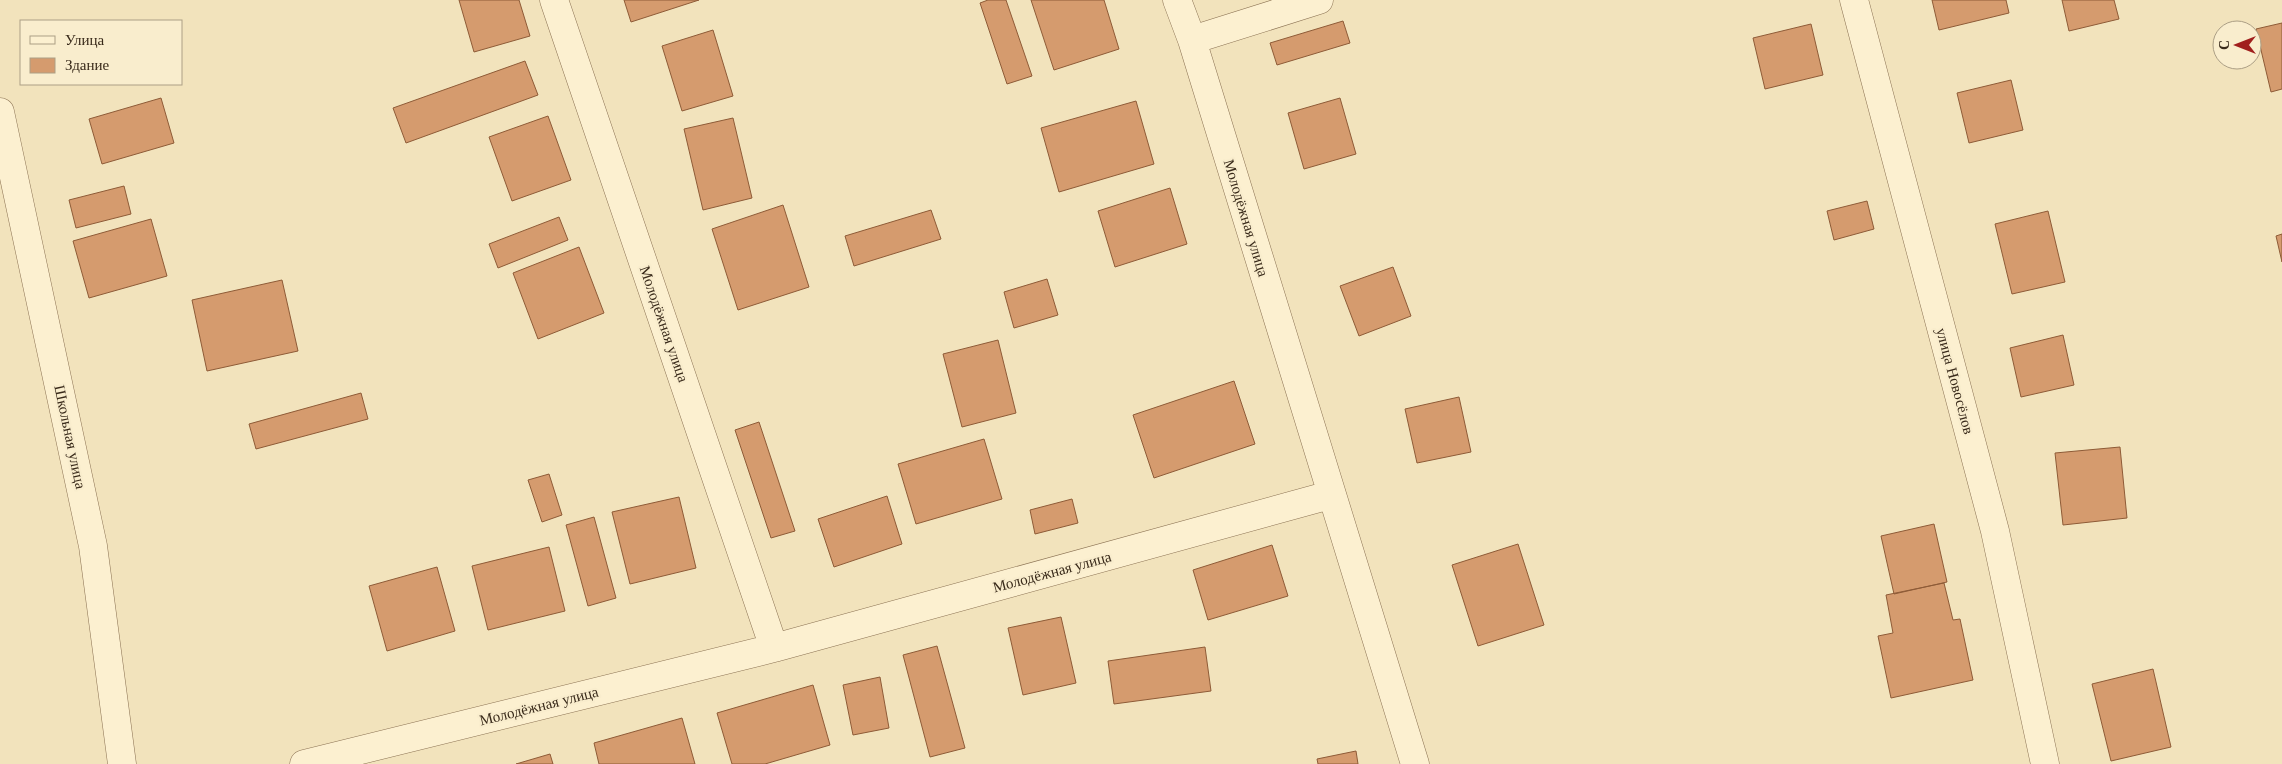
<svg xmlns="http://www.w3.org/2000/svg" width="2282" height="764" font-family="'Times New Roman',serif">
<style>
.building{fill:#d59b6e;stroke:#8e5b37}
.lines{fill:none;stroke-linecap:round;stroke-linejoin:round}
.street-casing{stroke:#8c7354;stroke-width:29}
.street{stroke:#fcf0d0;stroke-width:28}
.labels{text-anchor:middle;stroke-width:4.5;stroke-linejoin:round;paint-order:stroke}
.street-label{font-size:15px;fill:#392a1a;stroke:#f9edcd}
</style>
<rect width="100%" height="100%" fill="#f2e3bc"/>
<!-- building -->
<path class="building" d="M459 0H519L530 36 474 52Z
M624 0H699L631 22Z
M988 0H1006L1032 76 1007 84 980 3Z
M1031 0H1104L1119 49 1054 70Z
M1932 0H2006L2009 13 1939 30Z
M2062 0H2114L2119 19 2069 31Z
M1343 21 1350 43 1277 65 1270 43Z
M2282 23V89L2271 92 2256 29Z
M1811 24 1823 75 1765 89 1753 38Z
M713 30 733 96 682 111 662 46Z
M525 61 538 95 406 143 393 108Z
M2011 80 2023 130 1969 143 1957 93Z
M161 98 174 143 102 164 89 119Z
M1340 98 1356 154 1304 169 1288 113Z
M1136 101 1154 164 1059 192 1041 128Z
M548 116 571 180 512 201 489 137Z
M733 118 752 198 703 210 684 129Z
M124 186 131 214 76 228 69 200Z
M1170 188 1187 244 1115 267 1098 211Z
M1867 201 1874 229 1834 240 1827 211Z
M783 205 809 287 738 310 712 229Z
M931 210 941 239 854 266 845 236Z
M2048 211 2065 282 2012 294 1995 224Z
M559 217 568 240 498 268 489 244Z
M151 219 167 276 89 298 73 241Z
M2282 234V262L2276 236Z
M579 247 604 313 538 339 513 273Z
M1393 267 1411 316 1359 336 1340 286Z
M1047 279 1058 315 1014 328 1004 292Z
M282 280 298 351 207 371 192 300Z
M2063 335 2074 385 2021 397 2010 348Z
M998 340 1016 413 962 427 943 354Z
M1234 381 1255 444 1154 478 1133 415Z
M361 393 368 419 256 449 249 424Z
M1459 397 1471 452 1417 463 1405 409Z
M759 422 795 531 771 538 735 430Z
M984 439 1002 499 916 524 898 464Z
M2120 447 2127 518 2063 525 2055 453Z
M549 474 562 515 542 522 528 480Z
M887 496 902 544 834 567 818 519Z
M679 497 696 568 630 584 612 512Z
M1072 499 1078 523 1035 534 1030 510Z
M594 517 616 598 588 606 566 525Z
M1934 524 1947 582 1894 594 1881 536Z
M1518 544 1544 625 1478 646 1452 565Z
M1272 545 1288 596 1208 620 1193 570Z
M549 547 565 611 488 630 472 566Z
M437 567 455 631 387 651 369 586Z
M1944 583 1953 620 1960 619 1973 680 1891 698 1878 636 1893 633 1886 595Z
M1061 617 1076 683 1023 695 1008 628Z
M937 646 965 748 930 757 903 655Z
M1205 647 1211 691 1114 704 1108 661Z
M2153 669 2171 747 2111 761 2092 684Z
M880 677 889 728 853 735 843 685Z
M813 685 830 745 765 764H732L717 713Z
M682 718 695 764H599L594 743Z
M1356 751 1358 764H1318L1317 759Z
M550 754 553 764H516Z"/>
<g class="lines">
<defs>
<path id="street" d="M554 0 774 648
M1177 0 1192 40 1415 764
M1854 0 1995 531 2045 764
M1192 40 1319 0
M0 112 93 546 122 764
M304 764 774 648 1330 495"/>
</defs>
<!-- street casing -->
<use href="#street" class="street-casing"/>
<!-- street -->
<use href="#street" class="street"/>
</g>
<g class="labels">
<!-- street labels -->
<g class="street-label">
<text transform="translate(1246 218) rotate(73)" y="5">Молодёжная улица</text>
<text transform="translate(664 324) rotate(71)" y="5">Молодёжная улица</text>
<text transform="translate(1955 381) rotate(75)" y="5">улица Новосёлов</text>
<text transform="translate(70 437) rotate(78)" y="5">Школьная улица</text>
<text transform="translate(1052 572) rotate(-15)" y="5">Молодёжная улица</text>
<text transform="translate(539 706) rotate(-14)" y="5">Молодёжная улица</text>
</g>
</g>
<!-- legend -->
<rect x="20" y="20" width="162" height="65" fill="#f9edcd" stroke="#ac9f85"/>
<rect x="30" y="36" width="25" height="8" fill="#fcf0d0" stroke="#ac9f85"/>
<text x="65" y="45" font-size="15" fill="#392a1a">Улица</text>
<rect x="30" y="58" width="25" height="15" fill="#d59b6e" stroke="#ac9f85"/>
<text x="65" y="70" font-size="15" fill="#392a1a">Здание</text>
<!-- north arrow -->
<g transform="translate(2237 45) rotate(270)"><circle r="24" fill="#f9edcd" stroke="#ac9f85"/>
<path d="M0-4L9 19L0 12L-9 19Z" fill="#a11f1d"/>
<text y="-8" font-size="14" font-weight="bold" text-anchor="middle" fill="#392a1a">С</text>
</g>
</svg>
